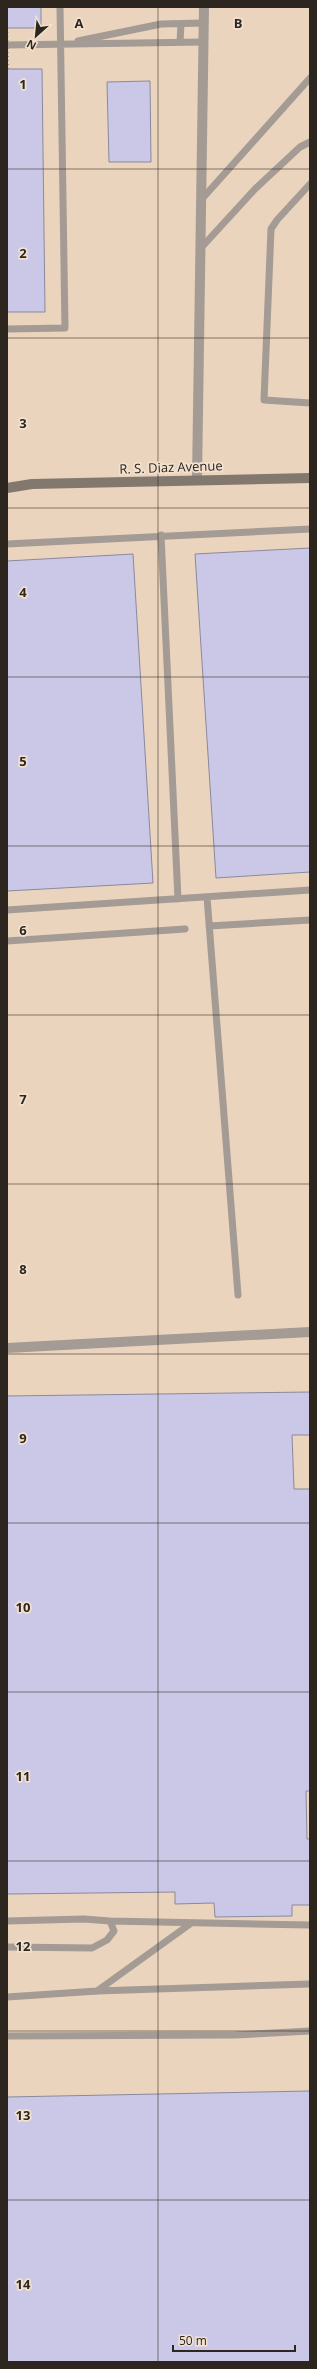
<svg xmlns="http://www.w3.org/2000/svg" width="317" height="2369" font-family="'Open Sans',sans-serif">
<style>
.built{fill:#ead4bd}
.building{fill:#cac8e6;stroke:#8a899d}
.lines{fill:none;stroke-linecap:round;stroke-linejoin:round}
.lane{stroke:#a39b94;stroke-width:7}
.street{stroke:#a39b94;stroke-width:10}
.secondary{stroke:#83786e;stroke-width:10}
.path-bridge{stroke:#a29587;stroke-width:2.5;stroke-dasharray:1 3;stroke-linecap:butt}
.grid{fill:none;stroke:#2c261f;stroke-width:1;stroke-opacity:0.55}
.labels{text-anchor:middle;stroke-width:3.5;stroke-linejoin:round;paint-order:stroke}
.street-label{font-size:13px;fill:#2c261f;stroke:#f2e1cf}
.grid-label{font-size:13px;text-anchor:middle;font-weight:bold;fill:#2c261f;stroke:#f2e1cf;stroke-width:3.5;stroke-linejoin:round;paint-order:stroke}
</style>
<rect width="100%" height="100%" fill="#f2e1cf"/>
<!-- built -->
<path class="built" d="M7 7H310V2362H7Z"/>
<!-- building -->
<path class="building" d="M7 7H41V28H7Z
M7 69H42L45 312H7Z
M150 81 151 162H109L107 82Z
M310 548V872L216 878 195 554Z
M133 554 153 883 7 891V561Z
M310 1392V1435H292L294 1489H310V1791H306L307 1839H310V1905H292V1916L215 1917 214 1903 175 1904V1892L7 1894V1396Z
M310 2091V2362H7V2097Z"/>
<g class="lines">
<!-- lane -->
<path class="lane" d="M78 41 161 24 204 23
M180 42 181 24
M7 45 204 42
M310 184 277 220 271 229 264 400 310 403
M201 200 310 78
M200 249 255 189 300 147 310 142
M7 329 65 328 60 7
M161 535 178 899
M7 544 310 529
M207 897 238 1295
M7 910 310 890
M209 926 310 920
M7 941 185 929
M7 1921 84 1919 110 1921 114 1931 107 1940 92 1948 7 1947
M110 1921 310 1925
M97 1991 190 1924
M7 1997 97 1991 310 1984
M7 2036 235 2035 310 2031"/>
<!-- street -->
<path class="street" d="M197 479 204 7
M7 1348 310 1332"/>
<!-- secondary -->
<path class="secondary" d="M7 488 32 484 310 478"/>
<!-- path-bridge -->
<path class="path-bridge" d="M7 28 8 69"/>
</g>
<!-- grid -->
<path class="grid" d="M158 7V2362M7 169H310M7 338H310M7 508H310M7 677H310M7 846H310M7 1015H310M7 1184H310M7 1354H310M7 1523H310M7 1692H310M7 1861H310M7 2031H310M7 2200H310"/>
<g class="labels">
<!-- street labels -->
<g class="street-label">
<text transform="translate(171 467) rotate(-2)" y="5">R. S. Diaz Avenue</text>
</g>
</g>
<g class="grid-label">
<text x="79" y="28">A</text>
<text x="238" y="28">B</text>
<text x="23" y="89">1</text>
<text x="23" y="258">2</text>
<text x="23" y="428">3</text>
<text x="23" y="597">4</text>
<text x="23" y="766">5</text>
<text x="23" y="935">6</text>
<text x="23" y="1104">7</text>
<text x="23" y="1274">8</text>
<text x="23" y="1443">9</text>
<text x="23" y="1612">10</text>
<text x="23" y="1781">11</text>
<text x="23" y="1951">12</text>
<text x="23" y="2120">13</text>
<text x="23" y="2289">14</text>
</g>
<!-- border -->
<rect width="317" height="2369" fill="none" stroke="#2c261f" stroke-width="16"/>
<!-- north arrow -->
<g transform="translate(36 36) rotate(207)" stroke="#f2e1cf" stroke-width="3" paint-order="stroke">
<path d="M0-3L7 15L0 10L-7 15Z" fill="#2c261f"/>
<text y="-6" font-size="11" font-weight="bold" text-anchor="middle" fill="#2c261f">N</text>
</g>
<!-- scale -->
<path d="M173 2345v6h122v-6" fill="none" stroke="#2c261f" stroke-width="2"/>
<text x="179" y="2345" font-size="12" fill="#2c261f" stroke="#f2e1cf" stroke-width="3" paint-order="stroke">50 m</text>
</svg>
